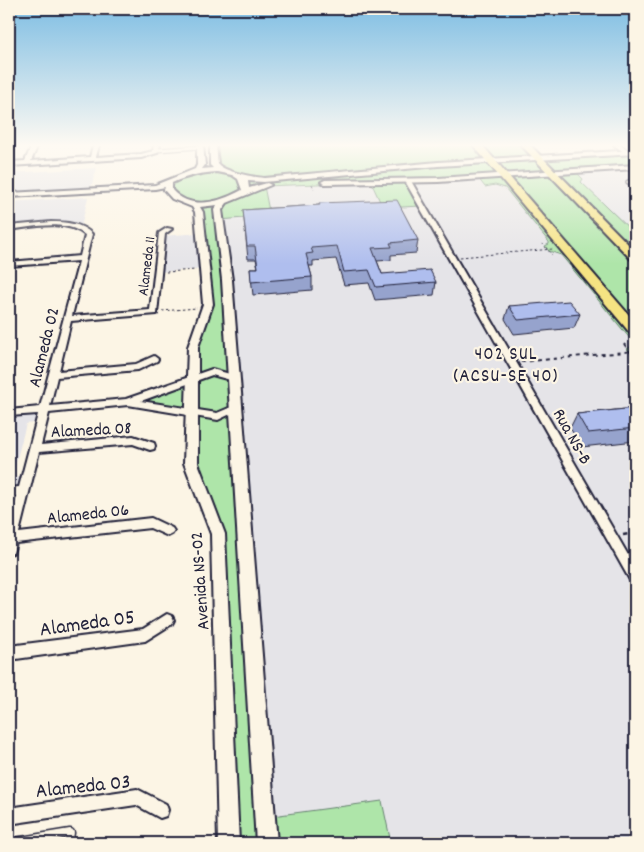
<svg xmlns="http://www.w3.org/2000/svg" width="644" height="852" font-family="Dekko,sans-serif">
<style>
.built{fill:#e5e4e8}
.green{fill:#aee5a9;stroke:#688472}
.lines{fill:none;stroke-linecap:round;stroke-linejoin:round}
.service-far1-casing{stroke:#22223b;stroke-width:5.5}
.service-casing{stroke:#22223b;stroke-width:11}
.minor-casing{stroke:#22223b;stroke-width:4}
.tertiary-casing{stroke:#22223b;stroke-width:4}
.primary-casing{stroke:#22223b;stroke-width:4}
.path-far2{stroke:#22223b;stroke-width:1;stroke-dasharray:2.5 2.5;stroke-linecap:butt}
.path-far1{stroke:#22223b;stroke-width:2;stroke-dasharray:4 4;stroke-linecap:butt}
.path{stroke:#22223b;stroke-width:2.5;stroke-dasharray:4.5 4.5;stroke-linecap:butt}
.service-far1{stroke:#fcf5e5;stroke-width:3}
.service{stroke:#fcf5e5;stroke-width:8}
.minor{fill:#fcf5e5;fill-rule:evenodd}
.tertiary{fill:#fcf5e5;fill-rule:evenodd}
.primary{fill:#f5e382;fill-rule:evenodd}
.wall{fill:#96a3cd;stroke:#22223b}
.building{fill:#afbeee;stroke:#22223b}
.labels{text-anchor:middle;stroke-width:4.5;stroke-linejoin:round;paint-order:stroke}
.far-street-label{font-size:15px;fill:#22223b;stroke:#fcf5e5}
.street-label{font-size:18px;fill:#22223b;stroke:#fcf5e5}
.neighbourhood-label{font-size:19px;letter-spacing:1px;fill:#22223b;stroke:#fcf5e5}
.near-street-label{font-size:21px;fill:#22223b;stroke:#fcf5e5}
</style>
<rect width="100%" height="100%" fill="#fcf5e5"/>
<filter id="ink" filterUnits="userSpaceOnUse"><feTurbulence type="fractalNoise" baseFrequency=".02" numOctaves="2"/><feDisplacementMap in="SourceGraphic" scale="10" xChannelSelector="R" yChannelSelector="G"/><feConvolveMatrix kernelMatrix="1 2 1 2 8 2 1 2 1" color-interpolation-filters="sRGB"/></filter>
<g filter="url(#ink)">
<!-- built -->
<path class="built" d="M635 167V257L552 173Z
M97 168 90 190 9 195V173Z
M504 176 635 330V843H267L220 243 223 203 263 186Z
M88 197 81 227 70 224 9 228V202Z
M201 233 207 269 158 272 162 236Z
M44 410 41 422 26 424 12 478 27 477 24 491 9 492V413Z"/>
<!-- green -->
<path class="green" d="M213 145H525L537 157 635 152V167L575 171 583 179 581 182 635 234V257L633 256 635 258V357L627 349 633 345 632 341 561 255 549 251 545 246 549 244V242L505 188 495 185 485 187 478 178 408 181 421 206 383 208 371 182 264 186 270 216 219 220 265 817 382 801 391 843H229L218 534 191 463 192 413 127 402 192 378 193 347 208 304 195 205 220 203 246 191 245 179 219 170Z
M213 172 236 177 242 188C228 207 190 206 173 192V187C181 174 199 173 213 172Z"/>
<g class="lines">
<defs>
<path id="service-far1" d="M156 150 200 147
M628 182 635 181"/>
<path id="service" d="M9 843 70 833 68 843"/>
<path id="minor" d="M32 145H38L31 161 90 157 93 145H99L96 157 141 154 153 151 154 145H160L157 153 141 158 9 166V162L25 161Z
M614 145H620L630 152 625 153Z
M406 180 411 181 635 567V584L631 582 405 181Z
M51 222C66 222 81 223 92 234L72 316 150 310 159 233 167 228 172 229 165 234 157 314 71 321 59 371 136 364 154 356 158 359 157 361 138 370 57 377 50 406 126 399 212 369 237 376 239 378 234 381 212 375 141 401 217 413 236 405 241 408 239 410 218 420 128 405 49 413 41 445 133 436 154 443 155 446 154 449 150 450 133 444 39 452 19 533 151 518 172 528 174 531 172 534 168 536 150 528 16 543 13 553 9 554V527L17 496H9V488L19 487 38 414 9 416V410L40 407 79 261 9 266V262L80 256 85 235C65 219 33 227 9 230V226Z
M167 614 172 616 174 620 172 624 145 641 9 660V646L143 629Z
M137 789 166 804 168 810 166 816 160 818 136 805 9 824V808Z"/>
<path id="tertiary" d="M197 145H203L205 165 202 169 213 168 210 165V145H216L218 164C225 172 253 177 264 178L438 162 635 150V154L438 166 264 182 248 181 249 188 267 183 271 185 227 203 222 210 232 280 277 843H256L222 280 214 210 217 205 200 207 203 212 213 304 198 347V463L225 534 239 843H218L211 534 184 463 188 347 203 304 195 212 192 207 172 199 164 190 165 187 155 189 9 197V193L155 185 195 169 197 165ZM217 172 232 175 238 179 242 190C220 202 191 211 172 190V183C187 176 200 173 217 172Z
M635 165V169L438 182 325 184 321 182 325 180 438 178Z"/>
<path id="primary" d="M473 145H482L635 322V334L630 333Z
M521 145H530L635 251V260L631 259Z"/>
</defs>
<!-- service-far1 casing -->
<use href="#service-far1" class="service-far1-casing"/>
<!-- service casing -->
<use href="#service" class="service-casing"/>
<!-- minor casing -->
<use href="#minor" class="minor-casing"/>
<!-- tertiary casing -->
<use href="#tertiary" class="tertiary-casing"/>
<!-- primary casing -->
<use href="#primary" class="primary-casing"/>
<!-- path-far2 -->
<path class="path-far2" d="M312 184 314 189
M542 243 552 255
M460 257 553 249
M166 272 196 270
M162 311 197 308"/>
<!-- path-far1 -->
<path class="path-far1" d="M624 344 635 358
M521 362 635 351"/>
<!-- path -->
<path class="path" d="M623 535 635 533"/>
<!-- service-far1 -->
<use href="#service-far1" class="service-far1"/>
<!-- service -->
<use href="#service" class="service"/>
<!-- minor -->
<use href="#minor" class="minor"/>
<!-- tertiary -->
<use href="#tertiary" class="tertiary"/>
<!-- primary -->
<use href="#primary" class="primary"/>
</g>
<!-- wall -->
<path class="wall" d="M319 203 418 240 416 253 391 255V260L377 261 382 274 436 282 434 295 375 300 369 283 344 285 336 259 313 261V266H309L312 277V290L253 295 250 268H258L256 259H248L243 210 319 205Z
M509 306 580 314 574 328 514 334 505 319Z
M635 408V441L582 447 570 428 577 414Z"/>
<!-- building -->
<path class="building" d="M397 200 418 240 390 243 392 247 372 248 382 274 430 270 436 282 376 287 369 270 344 272 337 246 311 248 313 253 306 254 312 277 251 282 250 268H258L255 246H247L243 210 320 205 319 203Z
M569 301 580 314 518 320 509 306Z
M635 408V428L588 433 577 414Z"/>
</g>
<!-- sky -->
<linearGradient id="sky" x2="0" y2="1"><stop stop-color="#7dbde3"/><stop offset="0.55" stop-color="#fefaf3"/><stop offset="1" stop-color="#fefaf3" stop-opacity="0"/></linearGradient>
<rect width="644" height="264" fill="url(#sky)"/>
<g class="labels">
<!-- far-street labels -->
<g class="far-street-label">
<text transform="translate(146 266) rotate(-83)" y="5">Alameda 11</text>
</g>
<!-- street labels -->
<g class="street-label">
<text transform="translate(43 347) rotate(-76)" y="6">Alameda 02</text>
<text transform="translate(91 429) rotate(-3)" y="6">Alameda 08</text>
<text transform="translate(573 436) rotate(61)" y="6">Rua NS-B</text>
<text transform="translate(88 513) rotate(-6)" y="6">Alameda 06</text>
<text transform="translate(199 581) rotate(-94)" y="6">Avenida NS-02</text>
</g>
<!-- neighbourhood labels -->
<g class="neighbourhood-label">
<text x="506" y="359">402 SUL<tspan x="506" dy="22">(ACSU-SE 40)</tspan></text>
</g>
<!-- near-street labels -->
<g class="near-street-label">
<text transform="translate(87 622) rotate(-8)" y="7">Alameda 05</text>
<text transform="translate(83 785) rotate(-6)" y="7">Alameda 03</text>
</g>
</g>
<!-- margin -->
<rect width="644" height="852" fill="none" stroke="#fcf5e5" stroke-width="30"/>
<rect x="15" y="15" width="614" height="822" fill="none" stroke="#22223b" stroke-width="2" filter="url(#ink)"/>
</svg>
